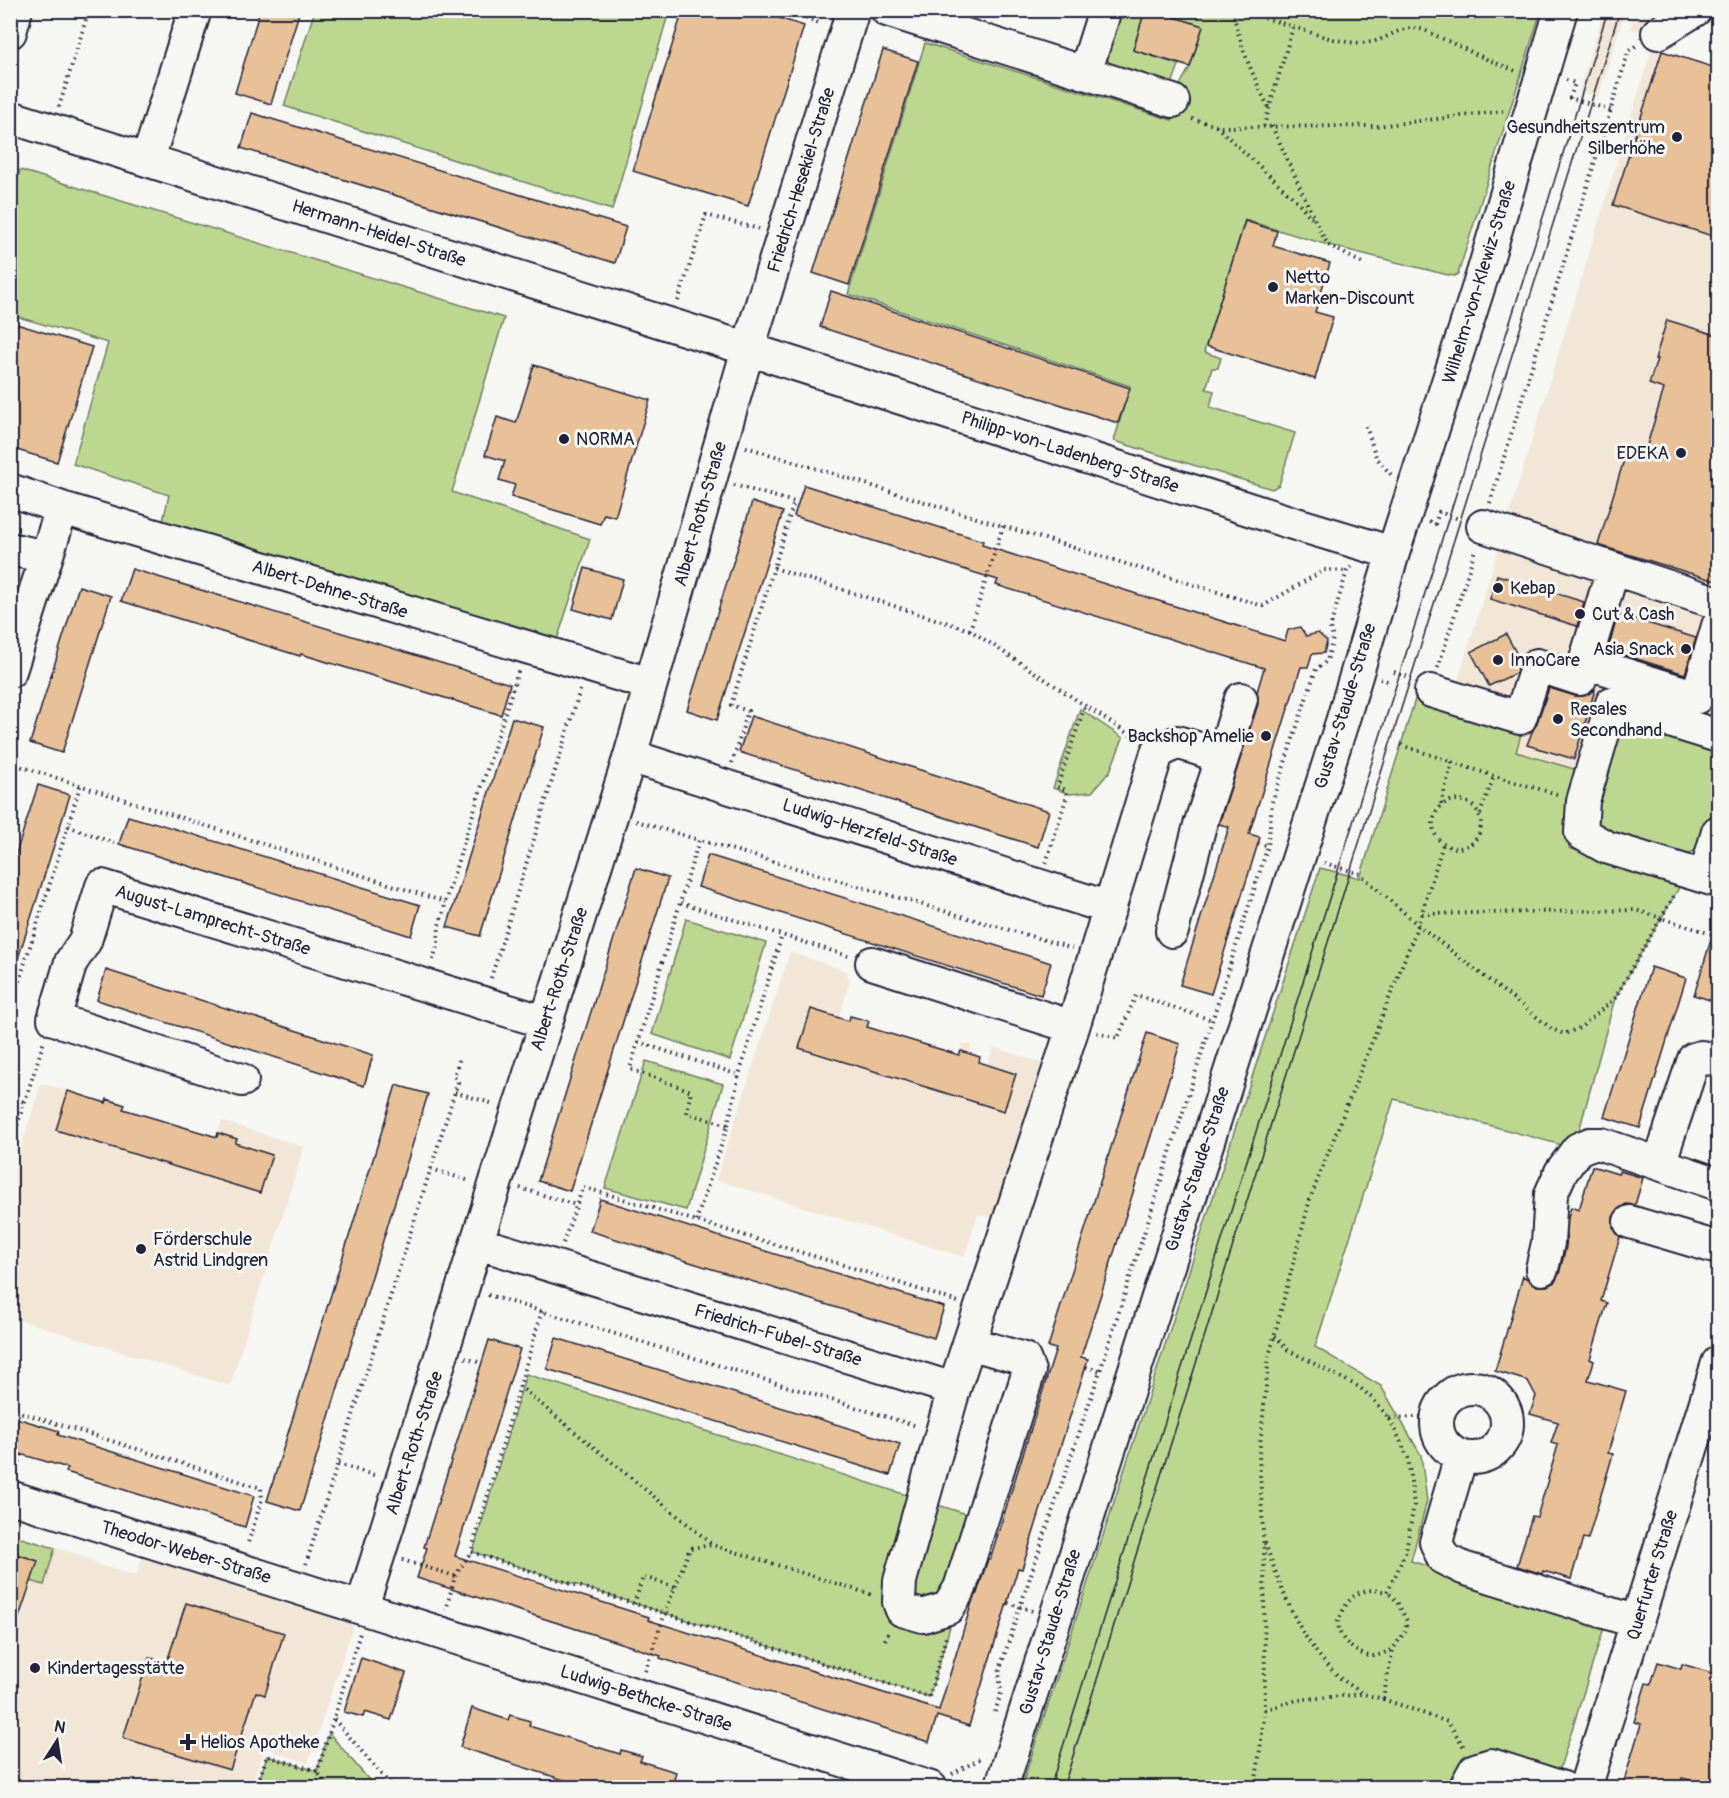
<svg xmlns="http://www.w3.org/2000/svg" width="1729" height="1798" font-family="Pangolin,sans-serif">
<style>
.built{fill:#f2e6d7}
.green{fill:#bcd890;stroke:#6f7d66;stroke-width:1.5}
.building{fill:#e8c199;stroke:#22223b;stroke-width:1.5}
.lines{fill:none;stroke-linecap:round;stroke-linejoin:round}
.minor-casing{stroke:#22223b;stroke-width:36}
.path{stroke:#22223b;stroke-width:4;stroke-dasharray:1.5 4.5;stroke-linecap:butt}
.minor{stroke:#f6f6f2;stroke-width:32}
.tram{stroke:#22223b;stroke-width:1.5}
.poi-dot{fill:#22223b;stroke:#f6f6f2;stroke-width:2}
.labels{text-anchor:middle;stroke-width:6;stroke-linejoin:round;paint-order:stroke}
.poi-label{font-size:18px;fill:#22223b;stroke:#f6f6f2;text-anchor:start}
.street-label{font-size:18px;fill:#22223b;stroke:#f6f6f2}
</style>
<rect width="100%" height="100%" fill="#f6f6f2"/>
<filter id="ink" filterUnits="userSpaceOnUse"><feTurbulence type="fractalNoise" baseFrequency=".0167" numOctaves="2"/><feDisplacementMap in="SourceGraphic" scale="12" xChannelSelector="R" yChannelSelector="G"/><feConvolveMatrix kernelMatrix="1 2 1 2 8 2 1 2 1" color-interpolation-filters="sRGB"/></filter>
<g filter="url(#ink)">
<!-- built -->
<path class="built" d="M1604 11H1625L1598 97 1579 91Z
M1635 11H1654L1647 33 1630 28Z
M1652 48 1718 69V736L1591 774 1516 752 1456 687Z
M790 952 846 971 850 980 839 1018 848 1021 850 1016 869 1021 868 1027 959 1055 963 1043 971 1045 969 1054 980 1057 979 1062 987 1065 994 1047 1042 1063 1043 1072 993 1218 978 1214 964 1257 716 1180Z
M41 1083 106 1103 107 1099 125 1105 124 1109 216 1137 222 1121 304 1147 230 1386 11 1317V1181Z
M10 1534 77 1554 92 1560 99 1565 136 1576 145 1550 357 1615 308 1763 265 1748 250 1787 59 1788 25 1777 16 1787H11Z"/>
<!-- green -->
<path class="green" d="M315 10 669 11 612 210 284 106Z
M1113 11H1145L1133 50 1179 65 1169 92 1114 68 1106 58Z
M1152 11H1541L1458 274 1454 276 1444 274 1328 245 1245 220 1204 352 1221 358 1218 368H1212L1206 389 1214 391 1210 407 1295 433 1279 485 1272 489 1114 441 1130 386 848 294 925 43 1172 120 1181 83 1190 67 1203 26Z
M20 170 504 318 452 492 590 539 552 655 163 521 169 495 73 464 108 343 11 315V206Z
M1421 680 1528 709 1516 752 1591 774 1569 848 1680 886 1615 998 1579 1131 1565 1146 1394 1099 1315 1347 1381 1386 1421 1455 1427 1501 1411 1561 1606 1621 1554 1787 1021 1788 1320 868 1360 878Z
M1080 709 1123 738 1110 771 1092 792 1069 794 1053 788Z
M1626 718 1718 745V807L1709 845 1673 860 1598 827 1592 804 1615 725Z
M686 919 766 943 730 1060 652 1034Z
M646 1061 723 1084 686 1210 605 1188Z
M526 1374 982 1519 929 1697 473 1552Z
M11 1535 55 1548 44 1585 31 1581 37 1561 11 1552Z
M329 1733 375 1787H257L267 1756 317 1771Z"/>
<!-- building -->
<path class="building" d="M260 10H300L271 104 235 93Z
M683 10H754L804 26 748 206 633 171Z
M1145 10H1152L1203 26 1190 67 1133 50Z
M883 50 918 61 849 285 813 273Z
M1662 51 1719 69V238L1613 205Z
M252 113 626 227 615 263 241 148Z
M1245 221 1277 231 1273 246 1330 263 1315 312 1333 317 1315 379 1206 346Z
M831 291 1130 388 1118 423 820 327Z
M1667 320 1719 336V582L1598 545 1627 450 1644 455 1664 389 1649 384 1657 359H1655Z
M10 322 92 347 57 462 10 448Z
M534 365 650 400 615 517 604 514 600 524 511 497 515 485 499 480 505 461 485 455 497 417 516 423Z
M804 485 983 541 982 545 1285 641 1288 630 1300 627 1306 636 1318 633 1327 641 1324 653 1312 654 1308 667H1301L1249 834 1260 837 1211 994 1180 985 1229 827 1219 824 1258 704 1257 692 1264 668 996 585 998 580 794 516Z
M752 502 783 512 717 720 687 710Z
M585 568 623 579 612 620 573 609Z
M132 569 510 684 501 715 301 654 300 656 121 601Z
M1497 575 1584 602 1577 626 1490 599Z
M79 586 111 596 62 753 30 743Z
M1618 614 1696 638 1685 674 1608 650Z
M1506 634 1520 660 1516 673 1489 686 1471 652Z
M1549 688 1575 696H1584L1595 690 1574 759 1527 745 1532 732 1537 723Z
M751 716 1049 811 1038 847 739 752Z
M512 718 544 727 480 936 447 927Z
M38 785 70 795 14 971 10 970V872Z
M128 816 152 823 153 822 420 905 411 936 119 844Z
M708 855 1051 963 1041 995 698 887Z
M636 868 668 878 570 1191 538 1181Z
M1714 930 1719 931V1003L1694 995Z
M1651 967 1686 978 1640 1128 1604 1117Z
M106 970 373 1055 364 1086 97 1000Z
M811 1009 849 1021 850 1016 869 1021 867 1027 959 1055 961 1051 980 1057 979 1062 1016 1074 1004 1111 799 1048Z
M1147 1033 1180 1044 1081 1357 1088 1359 1022 1569 1018 1568 969 1726 937 1716 929 1742 660 1658 661 1656 417 1578 427 1548 424 1547 489 1340 520 1349 455 1556 649 1617 648 1620 939 1710 972 1602 977 1593 988 1559H990L1056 1349 1048 1347Z
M396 1085 428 1094 300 1511 267 1501Z
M68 1091 106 1103 107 1099 125 1105 123 1109 217 1137 218 1133 237 1139 235 1143 272 1155 260 1193 56 1130Z
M1592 1166 1618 1174 1620 1171 1643 1178 1635 1205 1626 1204 1618 1209 1613 1217V1227L1617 1234 1620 1237 1601 1301 1607 1303 1590 1359 1594 1361 1588 1380 1626 1391 1608 1453 1613 1454 1588 1539 1583 1538 1571 1579 1543 1571 1542 1574 1517 1566 1532 1516 1537 1517 1558 1445 1551 1443 1558 1422 1530 1414 1536 1396 1528 1381 1495 1371 1523 1276 1537 1286H1547L1555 1282 1559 1274 1566 1247 1568 1218 1571 1207 1579 1210Z
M600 1199 944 1307 934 1338 590 1231Z
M556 1338 900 1444 890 1475 547 1369Z
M10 1416 59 1431 58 1435 254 1496 245 1527 66 1472 68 1468 10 1451Z
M10 1552 38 1561 14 1632H10Z
M186 1603 284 1633 265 1695 256 1692 230 1770 123 1738 149 1658 167 1662Z
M361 1658 406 1673 391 1720 365 1712 363 1717 344 1712Z
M1658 1662 1681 1669 1682 1664 1719 1675V1788L1682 1778 1679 1788H1622L1641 1724 1634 1722 1646 1683 1651 1684Z
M472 1708 508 1720 510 1715 530 1721 529 1726 620 1754 621 1750 642 1756 640 1761 676 1772 672 1788H589L460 1747Z"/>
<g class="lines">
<defs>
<path id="minor" d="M887 10 1173 101
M10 32 16 10
M1658 33 1695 10
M1085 73 1105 10
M10 117 748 349 1286 521 1393 553
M148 159 195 10
M10 490 62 508 650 684
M1483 526 1718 603
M10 549 46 557
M1585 662 1697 697 1718 626
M10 671 62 508
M1431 691 1520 718 1537 665 1580 679 1613 569
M1718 736 1612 703 1583 801 1581 833 1606 847 1718 881
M630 756 1110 908
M1220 765 1241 699
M1705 877 1718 832
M872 963 1073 1027
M242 1080 54 1019 71 962 85 941 102 886 545 1022
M1659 1164 1694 1059 1701 1057 1718 1060
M1630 1222 1718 1248
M478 1243 954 1389
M1542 1269 1548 1243 1551 1194 1561 1172 1578 1149 1590 1144H1601L1718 1184
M969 1343 1024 1359 1029 1371 960 1588 948 1608 923 1616 902 1610 899 1602 900 1581 954 1389 1073 1027 1157 753 1177 742 1208 752 1220 765 1200 825 1172 931
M1437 1423a35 35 0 1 1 70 0a35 35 0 1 1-70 0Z
M1461 1456 1436 1542 1443 1558 1463 1568 1637 1622
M10 1497 931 1788
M362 1607 630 756 748 349 853 10
M1001 1788 1343 719 1393 553 1483 273 1561 10
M1465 1788 1475 1770 1491 1765 1563 1788
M1585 1788 1718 1363"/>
</defs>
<!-- minor casing -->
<use href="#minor" class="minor-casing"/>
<!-- path -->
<path class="path" d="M789 10 821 24
M1233 10C1239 46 1254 77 1269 109
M1242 10 1293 27 1264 126
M1293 27C1317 34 1346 46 1371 42 1392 38 1401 23 1424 30L1484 58 1518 72
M1566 80 1575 83 1570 98 1611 110
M59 107 89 10
M1192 119 1221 127 1377 126 1503 111
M1216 126 1299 203 1312 219
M1272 126 1318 227 1328 245 1364 264
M678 301 706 215 759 229
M1366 426 1376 457 1392 476
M746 447 1263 606 1324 570 1347 571
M734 485 794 502 774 568
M1490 503 1629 50 1637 46
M1429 522 1435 524 1439 512 1459 519
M1003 526 970 630 1136 739
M1438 668 1475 550
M1394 672 1409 677
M1380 679 1391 682
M1401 745 1494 776 1560 795
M10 763 445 902
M732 763 748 711 731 705 774 568 970 630
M80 786 68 826 114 843
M1433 824a24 24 0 1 1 48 0a24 24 0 1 1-48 0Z
M1441 804 1452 762
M1480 814 1494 776
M636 821 699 840
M1258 843 1268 846
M1046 863 1067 796 1066 790 1057 787 1085 706
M1324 863 1360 874 1418 925 1552 1029 1564 1034 1580 1028 1615 998 1661 918 1718 936
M681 903 848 956
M1422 914 1636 910 1661 918 1675 894
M433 960 438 943 439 925 444 911 445 902 519 669
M491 978 580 690
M10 1010 68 826
M1097 1033 1118 1038 1136 995 1212 1020
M638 1042 739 1075
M455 1092 494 1104
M10 1098 25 1102
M728 1125 739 1075 782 935
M10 1148 44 1041
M431 1169 470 1181
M520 1188 576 1205
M696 1221 728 1125 687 1113 691 1091 630 1069 699 840 1072 948
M563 1243 583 1187 850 1267 958 1302
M488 1295 917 1426
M542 1311 471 1552 929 1697 946 1637
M1275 1336 1288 1350 1359 1387 1372 1398 1389 1418 1399 1438 1408 1458 1414 1505 1406 1550 1397 1572 1387 1592C1365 1587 1351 1592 1342 1613 1341 1616 1339 1619 1338 1622 1337 1638 1356 1655 1371 1656 1379 1656 1386 1652 1393 1649
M465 1358 482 1363
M1086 1367 1100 1371
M519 1386 713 1545
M10 1409 261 1488 262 1499 247 1546
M1389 1418 1437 1416
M338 1464 377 1476
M15 1473 22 1454
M1265 1543C1283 1592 1297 1637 1336 1674 1344 1682 1354 1687 1363 1694
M402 1560 455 1576 446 1610
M306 1564 458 1082 454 1076 460 1057
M455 1576 471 1552
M1008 1603 1033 1611
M634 1604 643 1577 675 1587
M885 1640 889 1630
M645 1671 665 1613 690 1548 713 1545 873 1595
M1383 1699 1448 1722 1464 1747
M1265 1710 1297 1700 1363 1694 1383 1699 1393 1649 1405 1631 1407 1621 1396 1600 1387 1592
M995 1712 1001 1693 999 1672 1020 1607 1100 1371 1268 846 1272 802 1316 669 1327 661 1333 638 1330 628 1347 571 1351 567
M334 1719 393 1788
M317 1773 360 1633
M952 1774 980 1759 981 1757
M256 1788 267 1756 317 1771 328 1788
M1255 1788 1265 1710 1264 1551 1259 1455 1269 1356 1310 1199 1418 925 1443 844"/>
<!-- minor -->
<use href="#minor" class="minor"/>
<!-- tram -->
<path class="tram" d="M1050 1788 1608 10
M1063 1788 1620 10"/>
</g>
</g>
<!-- markers -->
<g class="poi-dot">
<circle cx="1677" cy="137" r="6"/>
<circle cx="1273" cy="287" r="6"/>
<circle cx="564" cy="439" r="6"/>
<circle cx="1681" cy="453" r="6"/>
<circle cx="1498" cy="588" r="6"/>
<circle cx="1580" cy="614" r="6"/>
<circle cx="1686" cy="649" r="6"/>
<circle cx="1498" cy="660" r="6"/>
<circle cx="1558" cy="719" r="6"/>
<circle cx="1266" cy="736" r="6"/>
<circle cx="141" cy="1249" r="6"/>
<circle cx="35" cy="1668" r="6"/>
<path d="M185 1733h6v6h6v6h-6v6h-6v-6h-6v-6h6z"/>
</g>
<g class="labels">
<!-- poi labels -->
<g class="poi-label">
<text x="1665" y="133" text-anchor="end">Gesundheitszentrum<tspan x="1665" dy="21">Silberhöhe</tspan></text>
<text x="1285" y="283">Netto<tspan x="1285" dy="21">Marken-Discount</tspan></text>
<text x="576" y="445">NORMA</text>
<text x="1669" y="459" text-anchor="end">EDEKA</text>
<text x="1510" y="594">Kebap</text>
<text x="1592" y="620">Cut &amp; Cash</text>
<text x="1674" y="655" text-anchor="end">Asia Snack</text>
<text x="1510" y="666">InnoCare</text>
<text x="1570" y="715">Resales<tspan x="1570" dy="21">Secondhand</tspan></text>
<text x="1254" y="742" text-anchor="end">Backshop Amelie</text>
<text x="153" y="1245">Förderschule<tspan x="153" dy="21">Astrid Lindgren</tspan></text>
<text x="47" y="1674">Kindertagesstätte</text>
<text x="200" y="1748">Helios Apotheke</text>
</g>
<!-- street labels -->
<g class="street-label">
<text transform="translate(801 180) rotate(-73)" y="6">Friedrich-Hesekiel-Straße</text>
<text transform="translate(379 233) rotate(18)" y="6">Hermann-Heidel-Straße</text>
<text transform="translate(1479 282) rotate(-73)" y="6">Wilhelm-von-Klewiz-Straße</text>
<text transform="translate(1070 452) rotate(18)" y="6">Philipp-von-Ladenberg-Straße</text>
<text transform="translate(700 514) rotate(-74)" y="6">Albert-Roth-Straße</text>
<text transform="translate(330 589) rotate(17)" y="6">Albert-Dehne-Straße</text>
<text transform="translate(1345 706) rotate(-73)" y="6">Gustav-Staude-Straße</text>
<text transform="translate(870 832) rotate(18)" y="6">Ludwig-Herzfeld-Straße</text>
<text transform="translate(213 920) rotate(17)" y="6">August-Lamprecht-Straße</text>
<text transform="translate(559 979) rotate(-72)" y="6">Albert-Roth-Straße</text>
<text transform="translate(1197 1169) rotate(-72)" y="6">Gustav-Staude-Straße</text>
<text transform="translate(778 1335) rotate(17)" y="6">Friedrich-Fubel-Straße</text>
<text transform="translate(414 1443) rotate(-72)" y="6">Albert-Roth-Straße</text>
<text transform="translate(186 1552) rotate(17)" y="6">Theodor-Weber-Straße</text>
<text transform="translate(1652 1575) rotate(-73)" y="6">Querfurter Straße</text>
<text transform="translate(1050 1632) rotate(-73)" y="6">Gustav-Staude-Straße</text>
<text transform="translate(646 1698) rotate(18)" y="6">Ludwig-Bethcke-Straße</text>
</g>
</g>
<!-- margin -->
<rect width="1729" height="1798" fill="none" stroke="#f6f6f2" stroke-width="36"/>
<rect x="18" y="18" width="1693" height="1762" fill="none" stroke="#22223b" stroke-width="2" filter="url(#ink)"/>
<!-- north arrow -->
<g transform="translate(57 1741) rotate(12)" stroke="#f6f6f2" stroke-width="4.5" paint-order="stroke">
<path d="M0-4.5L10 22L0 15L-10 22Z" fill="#22223b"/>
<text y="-9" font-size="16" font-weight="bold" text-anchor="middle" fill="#22223b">N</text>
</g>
</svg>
